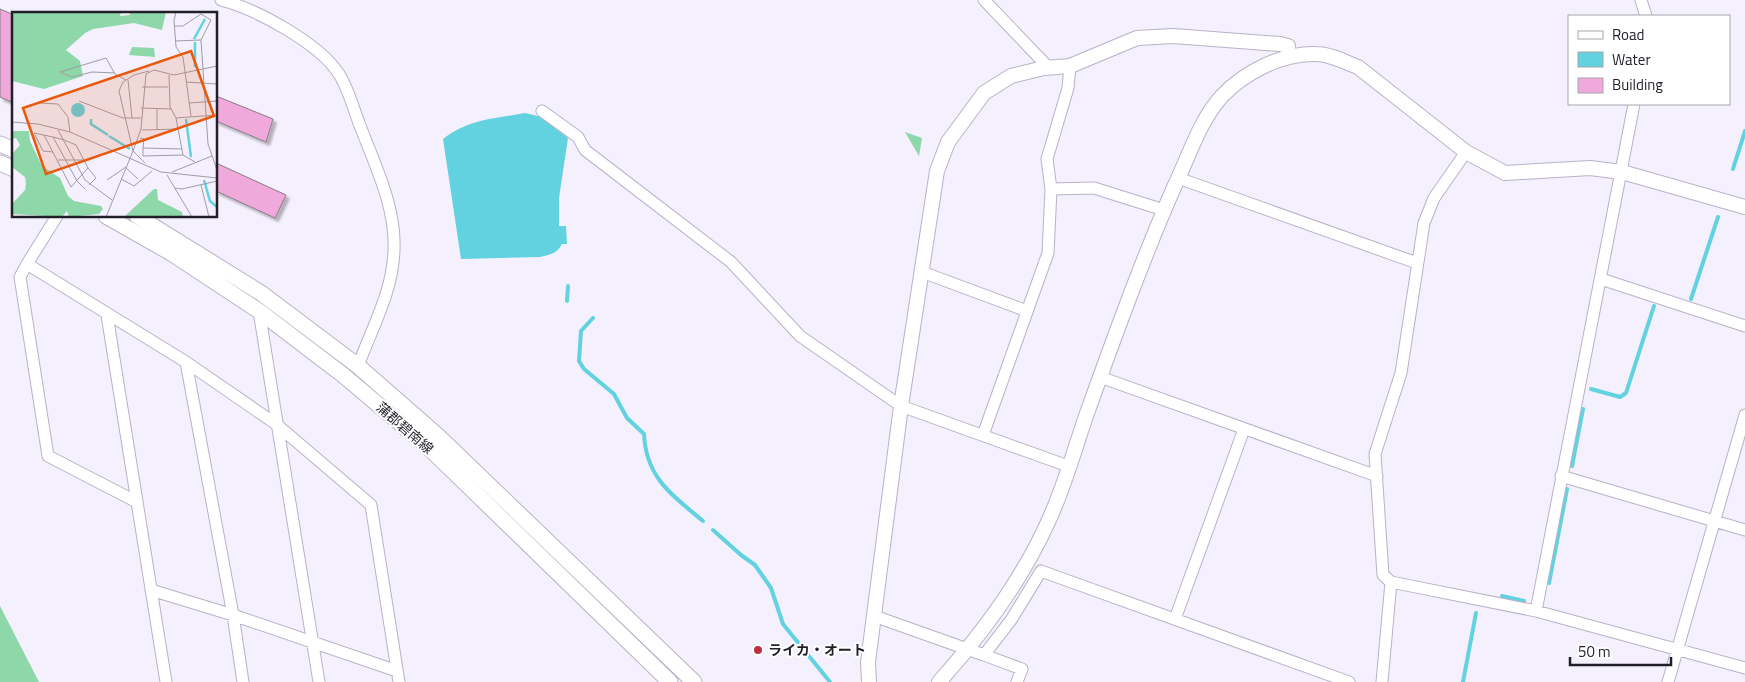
<svg xmlns="http://www.w3.org/2000/svg" width="1745" height="682" font-family="'Titillium Web','Noto Sans JP',sans-serif">
<style>
.green{fill:#8ed7a8}
.water{fill:#62d2e1}
.lines{fill:none;stroke-linecap:round;stroke-linejoin:round}
.stream{stroke:#62d2e1;stroke-width:4}
.building{fill:#efa9da;stroke:#8d7a87;filter:url(#shadow)}
.minor-casing{stroke:#b8b2c7;stroke-width:13}
.tertiary-casing{stroke:#b8b2c7;stroke-width:16}
.secondary-casing{stroke:#b8b2c7;stroke-width:17}
.minor{stroke:#fff;stroke-width:11}
.tertiary{stroke:#fff;stroke-width:14}
.secondary{stroke:#fff;stroke-width:15}
.poi-dot{fill:#bf2e40;stroke:#fff;stroke-width:2}
.labels{text-anchor:middle;stroke-width:4;stroke-linejoin:round;paint-order:stroke}
.street-label{font-size:14px;fill:#211f27;stroke:#fff}
.poi-label{font-size:14px;font-weight:bold;fill:#211f27;stroke:#fff;text-anchor:start}
.inset-river{fill:none;stroke:#62d2e1;stroke-width:2.5}
.inset-road{fill:none;stroke:#a09ca7;stroke-width:1}
.view{fill:#e8590c;fill-opacity:0.15;stroke:#e8590c;stroke-width:2.5}
.inset-edge{fill:none;stroke:#211f27;stroke-width:2.5}
</style>
<defs>
<filter id="shadow"><feDropShadow dx="3.5" dy="3.5" stdDeviation="1" flood-color="#0004"/></filter>
</defs>
<rect width="100%" height="100%" fill="#f4f0fd"/>
<!-- green -->
<path class="green" d="M905 132 922 138 919 156Z
M0 606 39 682H0Z"/>
<!-- water -->
<path class="water" d="M525 113 542 117 568 138 559 198V226H566L567 244H562C558 253 549 255 540 257L461 259 443 139C469 119 493 119 525 113Z"/>
<g class="lines">
<!-- stream -->
<path class="stream" d="M1733 169 1745 131
M1691 299 1718 217
M567 301 568 286
M593 318 581 331 579 361 584 369 614 394 627 418 644 434C646 478 672 495 703 521
M1591 389 1620 397 1626 393 1654 306
M1572 466 1583 409
M713 530 741 555 755 565 771 588 783 624 830 682
M1549 583 1567 489
M1502 596 1524 601
M1463 682 1476 613"/>
</g>
<!-- building -->
<path class="building" d="M0 9 14 15V103L0 97Z
M216 96 273 119 266 142 216 121Z
M216 163 286 195 275 218 216 191Z"/>
<g class="lines">
<defs>
<path id="minor" d="M221 0C256 9 319 43 339 74 348 88 353 107 359 123 374 163 396 206 394 250 393 291 372 328 358 366
M984 0 1049 68
M1641 0 1646 16
M542 111 578 137 585 150 731 262 800 336 901 406 1068 466
M1466 152 1434 198 1424 223 1401 373 1375 454 1383 575 1391 582 1536 611 1745 668
M1178 178 1417 263
M1051 189 1094 188 1164 210
M27 264 57 216
M922 272 1027 311
M1601 279 1745 326
M259 311 319 682
M107 315 166 682
M186 362 233 615 243 682
M1100 377 1377 476
M983 435 1048 253 1051 189 1047 159 1068 88 1070 66
M1561 476 1745 530
M135 501 48 456 20 277 27 264 186 362 276 424 371 505 399 682
M151 590 233 615 397 671
M1536 611 1634 104
M874 616 984 655
M1175 619 1244 429
M1017 682 1022 669 984 655 1011 620 1041 571 1349 682
M1382 682 1391 582
M1668 682 1745 415"/>
<path id="tertiary" d="M869 682 868 662 901 406 937 171 948 142 984 93 1011 76 1044 68 1070 66 1137 38 1173 36 1280 44 1288 46 1289 57
M939 682C983 633 1021 582 1048 522 1064 488 1074 451 1086 416 1114 338 1142 260 1175 185 1189 156 1200 120 1222 96 1245 72 1282 53 1316 54 1330 54 1345 62 1358 67L1466 152 1505 173 1590 168 1622 172 1745 207"/>
<path id="secondary" d="M0 144 14 150
M0 163 14 169
M106 216 171 253 259 311 343 375 426 445 670 682
M137 216 261 293 358 366 438 436 694 682"/>
</defs>
<!-- minor casing -->
<use href="#minor" class="minor-casing"/>
<!-- tertiary casing -->
<use href="#tertiary" class="tertiary-casing"/>
<!-- secondary casing -->
<use href="#secondary" class="secondary-casing"/>
<!-- minor -->
<use href="#minor" class="minor"/>
<!-- tertiary -->
<use href="#tertiary" class="tertiary"/>
<!-- secondary -->
<use href="#secondary" class="secondary"/>
</g>
<!-- markers -->
<circle class="poi-dot" cx="758" cy="650" r="5"/>
<g class="labels">
<!-- street labels -->
<g class="street-label">
<text transform="translate(405 428) rotate(41)" y="5">蒲郡碧南線</text>
</g>
<!-- poi labels -->
<g class="poi-label">
<text x="768" y="655">ライカ・オート</text>
</g>
</g>
<!-- overview -->
<g transform="translate(12 12)">
<rect width="205" height="205" fill="#f4f0fd"/>
<path d="M0 0H109L108 4 118 3 117 0H154L150 18 122 11 81 17 73 21 54 38 68 49 71 64 32 77 0 69ZM120 35 142 36 143 45 117 43ZM0 119H17L18 129 30 154 48 166 56 184 62 189 89 194 91 197 87 202 57 205 55 199 50 205 0 202V192L13 178 14 172 13 165 0 155V142L8 133 4 126 0 127ZM142 177H145L146 188 170 200 171 205H112Z" fill="#8ed7a8"/>
<path d="M59 98a7 7 0 1 1 14 0a7 7 0 1 1-14 0Z" fill="#62d2e1"/>
<path class="inset-river" d="M182 27 193 7M183 30V55M79 107V112L96 123M174 107 179 145M97 124 118 137M192 168 198 189 205 195"/>
<path class="inset-road" d="M164 0 162 8 164 35 171 45 179 104M163 14H171L189 2 199 8 189 28 196 132 205 158M163 29 189 28M48 60 94 46 103 62 114 68M48 60 60 65 80 60 103 61M157 63 158 95 164 106 171 143 183 150M116 68 120 106M174 70 205 72M130 75H156M67 89 111 106H129M27 91 46 92 56 105 58 120M177 91 205 89M129 96 159 97M164 106 205 103M0 110 26 112 58 120 149 160 205 166M145 117V96M46 118 73 168 100 188M130 118 167 117M32 123 59 175 76 156 64 133 52 128 41 125 22 121 31 139 41 140M41 125 65 169 73 177M128 126 132 127 131 136 170 137M131 136V144L171 143M46 148H72M133 151 121 139 129 117 134 62 142 58 162 63 205 54M76 156 84 166 77 173M114 156 126 167M160 160 200 144M155 163 180 205M109 167 122 174 140 159M95 168 114 155M189 173 197 205M163 176 170 177 205 169M94 205 121 139 107 79 111 70 122 63 137 59"/>
<path class="view" d="M179 39 202 104 34 162 11 96Z"/>
<rect width="205" height="205" class="inset-edge"/>
</g>
<!-- legend -->
<rect x="1568" y="15" width="162" height="90" fill="#ffffff" stroke="#a6a5a9"/>
<rect x="1578" y="31" width="25" height="8" fill="#ffffff" stroke="#a6a5a9"/>
<text x="1612" y="40" font-size="15" fill="#211f27">Road</text>
<rect x="1578" y="52" width="25" height="15" fill="#62d2e1" stroke="#a6a5a9"/>
<text x="1612" y="65" font-size="15" fill="#211f27">Water</text>
<rect x="1578" y="78" width="25" height="15" fill="#efa9da" stroke="#a6a5a9"/>
<text x="1612" y="90" font-size="15" fill="#211f27">Building</text>
<!-- scale -->
<path d="M1570 657v8h101v-8" fill="none" stroke="#211f27" stroke-width="2.5"/>
<text x="1578" y="657" font-size="15" fill="#211f27" stroke="#ffffff" stroke-width="4" paint-order="stroke">50 m</text>
</svg>
